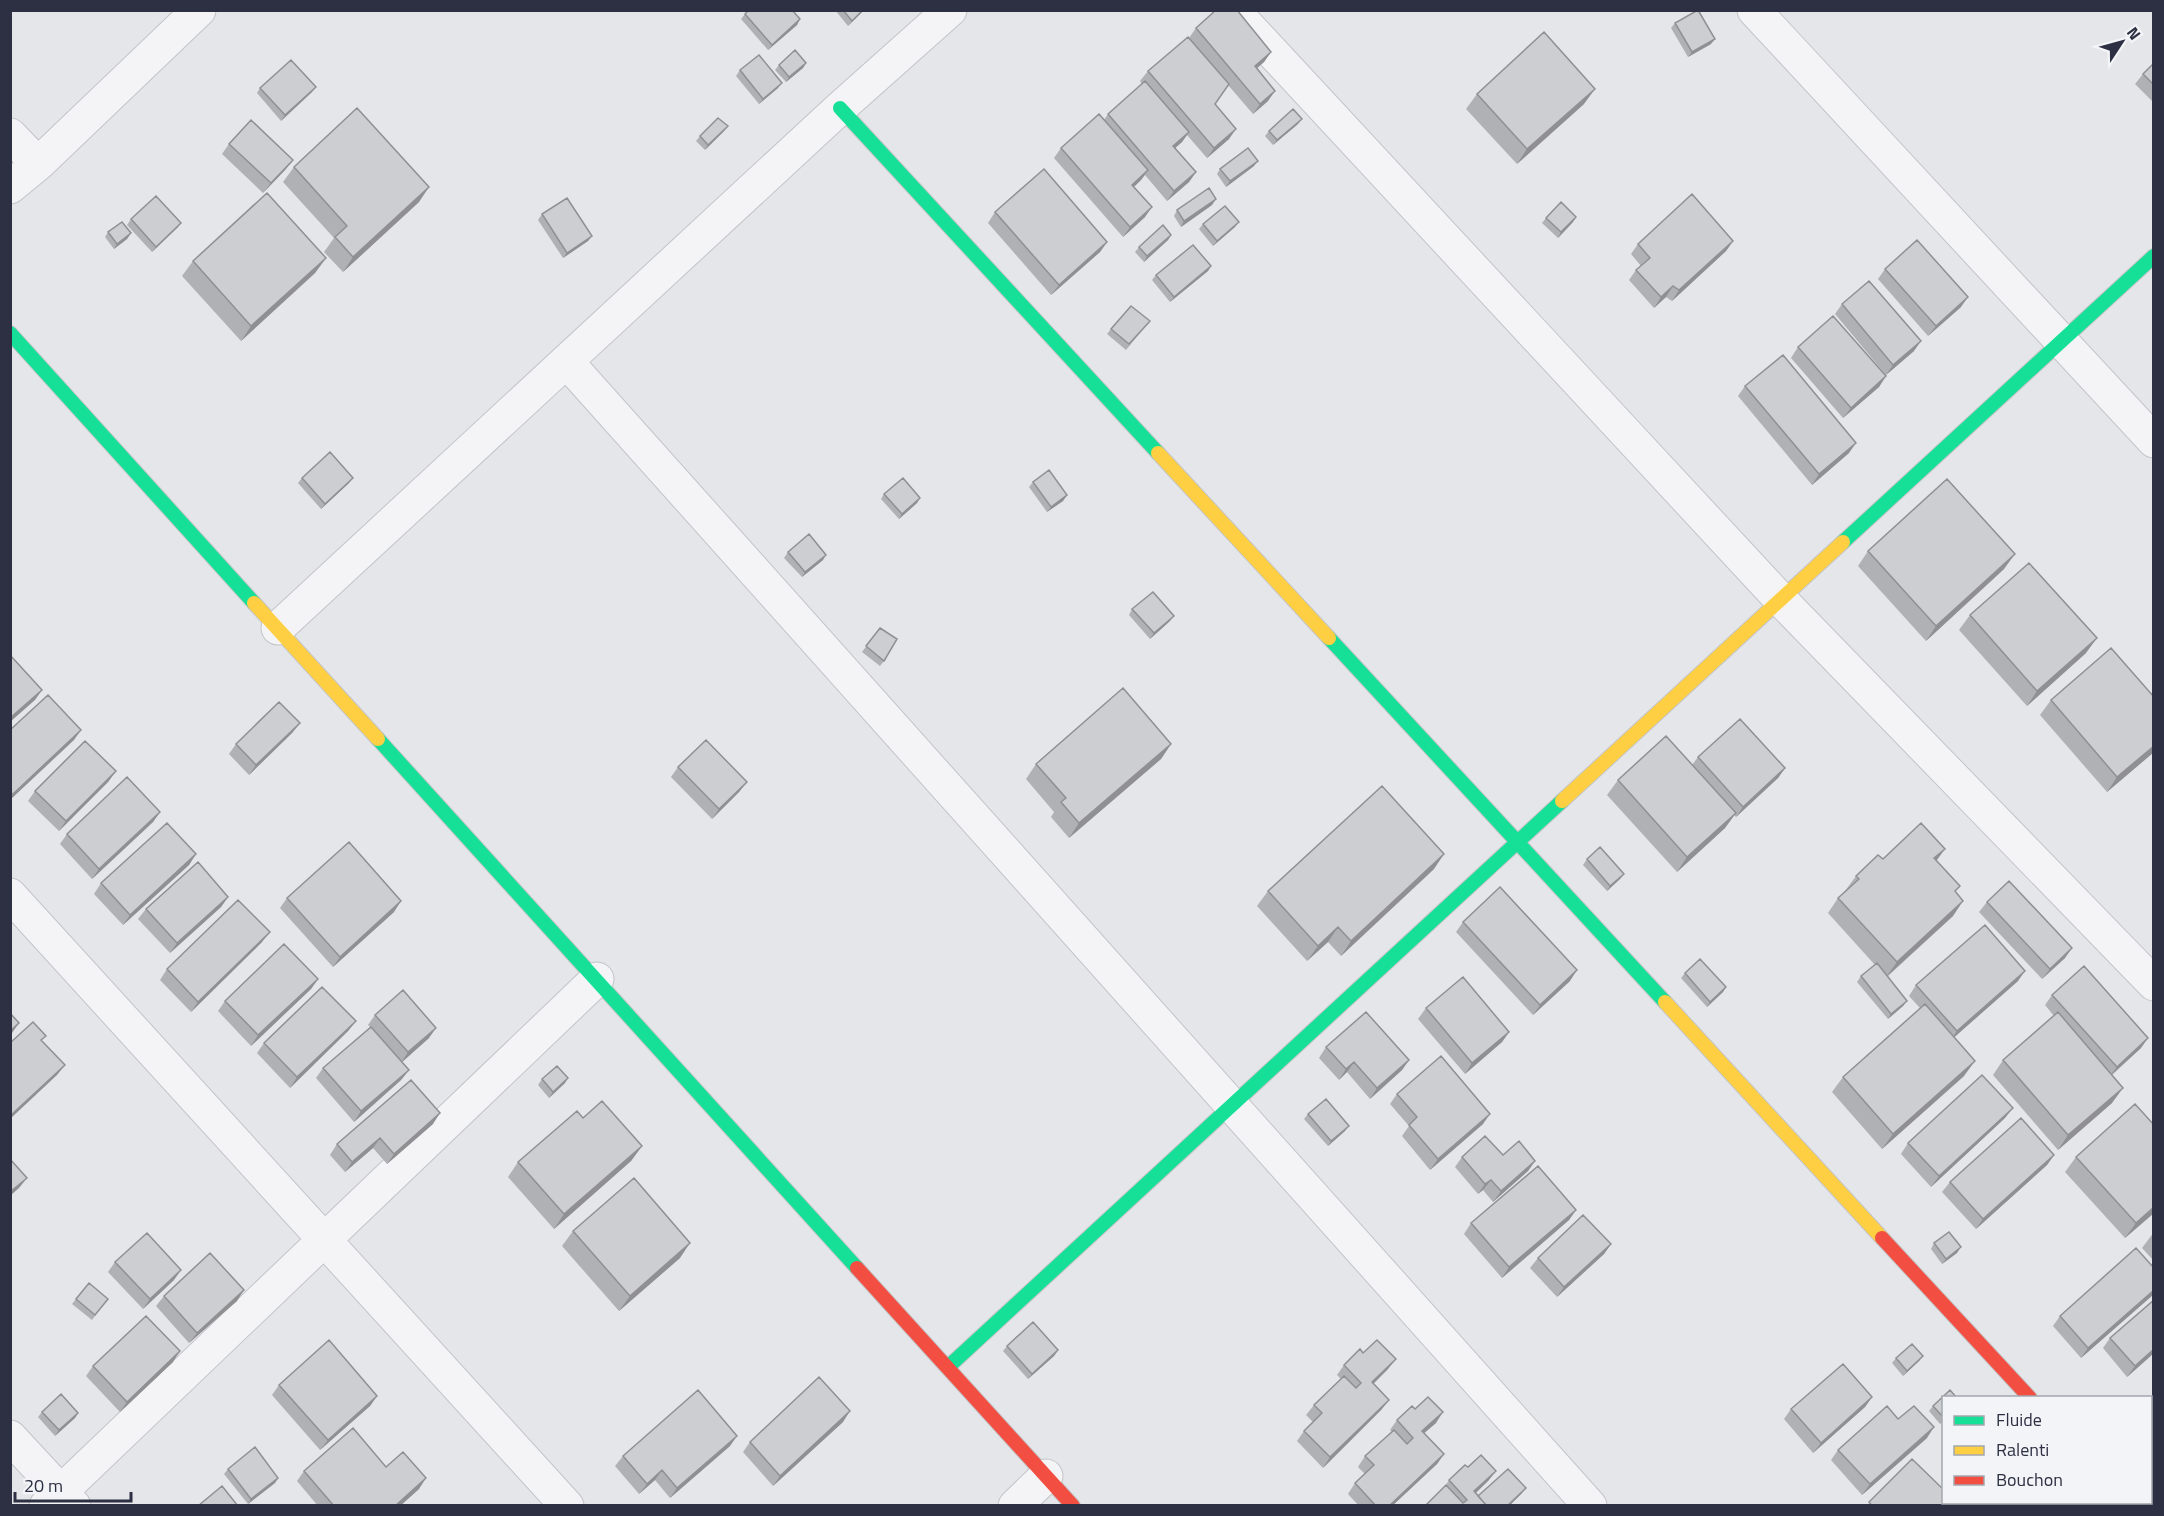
<svg xmlns="http://www.w3.org/2000/svg" width="2164" height="1516" font-family="'Titillium Web',sans-serif">
<style>
.lines{fill:none;stroke-linecap:round;stroke-linejoin:round}
.street-casing{stroke:#c3c4c7;stroke-width:35}
.fast-casing{stroke:#c3c4c7;stroke-width:16}
.slow-casing{stroke:#c3c4c7;stroke-width:16}
.jam-casing{stroke:#c3c4c7;stroke-width:16}
.street{stroke:#f4f4f6;stroke-width:33}
.fast{stroke:#16e098;stroke-width:14}
.slow{stroke:#ffcf43;stroke-width:14}
.jam{stroke:#f24e42;stroke-width:14}
.wall{fill:#b0b1b4}
.shaded-wall{fill:#909092}
.building{fill:#cdced1;stroke:#909092;stroke-width:1.5}
</style>
<rect width="100%" height="100%" fill="#e5e6e9"/>
<g class="lines">
<defs>
<path id="street" d="M1233 10 1780 599 2154 984
M1754 10 2154 441
M10 135 38 164
M10 187 38 164 199 10
M567 362 1590 1506
M278 628 840 108 950 10
M10 895 567 1506
M10 1437 74 1506
M2127 1502 2129 1506
M46 1506 597 979
M1015 1506 1046 1476"/>
<path id="fast" d="M840 108 1158 453
M10 333 254 603
M1843 542 2154 256
M1329 638 1665 1002
M378 739 857 1268
M948 1367 1562 801"/>
<path id="slow" d="M1158 453 1329 638
M254 603 378 739
M1562 801 1843 542
M1665 1002 1882 1238"/>
<path id="jam" d="M1882 1238 2030 1398
M857 1268 1073 1506"/>
</defs>
<!-- street casing -->
<use href="#street" class="street-casing"/>
<!-- fast casing -->
<use href="#fast" class="fast-casing"/>
<!-- slow casing -->
<use href="#slow" class="slow-casing"/>
<!-- jam casing -->
<use href="#jam" class="jam-casing"/>
<!-- street -->
<use href="#street" class="street"/>
<!-- fast -->
<use href="#fast" class="fast"/>
<!-- slow -->
<use href="#slow" class="slow"/>
<!-- jam -->
<use href="#jam" class="jam"/>
</g>
<!-- wall -->
<path class="wall" d="M835 10H864L848 26Z
M745 14 800 19 797 25 768 50 741 19Z
M1675 23 1711 44 1688 57 1671 28Z
M1196 28 1271 52 1264 62 1257 68 1268 101 1253 114 1228 85 1215 104 1229 139 1207 158 1187 135 1182 142 1175 148 1196 172 1189 182 1167 201 1145 175 1141 180 1134 187 1145 217 1123 237 1054 158 1061 148 1104 120 1108 114 1142 84 1140 81 1148 71 1189 38Z
M806 63 803 68 786 82 775 70 779 65Z
M2154 63V103L2135 84 2143 74Z
M740 70 778 88 759 104 736 76Z
M260 88 312 92 281 121 257 93Z
M1477 94 1584 104 1517 164 1466 109Z
M1298 124 1273 145 1265 136 1269 131Z
M724 131 705 150 696 141 700 136Z
M229 144 293 160 285 170 263 193 222 154Z
M1254 166 1226 187 1217 174 1220 169Z
M294 167 419 202 343 272 324 252 334 238 283 182Z
M1212 205 1181 227 1174 216 1177 210Z
M995 212 1107 242 1100 252 1051 295 988 223Z
M542 214 592 236 588 241 563 258 538 220Z
M1576 217 1573 222 1558 238 1542 223 1546 218Z
M131 219 181 223 177 228 152 252 127 225Z
M1203 224 1235 227 1213 246 1199 229Z
M108 232 131 233 127 239 114 249 105 237Z
M1171 235 1168 240 1144 262 1135 252 1139 247Z
M1733 241 1726 251 1672 301 1666 297 1654 308 1629 280 1636 270 1641 266 1631 254 1638 244Z
M326 258 315 273 241 341 182 276 193 261Z
M1211 266 1208 271 1170 302 1152 280 1156 275Z
M1885 269 1961 307 1928 336 1878 279Z
M1842 304 1914 351 1886 375 1835 314Z
M1150 321 1126 350 1107 334 1111 329Z
M1798 347 1886 376 1879 387 1843 418 1791 358Z
M1745 386 1849 453 1812 485 1738 396Z
M302 478 349 483 321 509 298 483Z
M1033 482 1067 495 1063 501 1047 512 1029 487Z
M884 494 920 498 917 503 899 519 881 499Z
M1868 551 2004 569 1926 641 1858 566Z
M788 552 823 560 802 577 784 558Z
M1132 609 1170 621 1150 639 1129 615Z
M1970 615 2086 653 2027 706 1959 630Z
M880 628 884 661 880 666 862 652Z
M2154 697V752L2107 792 2040 715 2051 700Z
M300 723 292 733 249 775 229 754 236 744Z
M1171 744 1161 759 1069 838 1051 817 1054 812 1026 779 1036 764Z
M1698 757 1785 768 1778 778 1736 817 1734 815 1725 828 1677 872 1607 795 1618 780 1692 765Z
M678 767 747 782 739 792 712 819 671 777Z
M116 771 108 782 59 831 28 801 35 791Z
M160 812 153 822 92 879 60 844 67 834Z
M196 854 189 865 123 925 94 894 101 883Z
M1587 859 1624 874 1620 879 1607 891 1583 865Z
M1883 859 1937 861 1956 892 1953 916 1887 977 1907 1001 1903 1006 1888 1019 1857 982 1861 976 1875 965 1828 913 1838 898 1845 891 1856 876Z
M1434 869 1341 956 1328 942 1307 961 1257 906 1268 891Z
M228 897 221 907 170 953 138 919 146 909Z
M287 898 394 912 333 967 280 908Z
M1987 902 2065 958 2042 979 1979 912Z
M1463 922 1570 981 1533 1015 1456 932Z
M262 942 191 1012 160 980 167 969Z
M1685 973 1726 987 1723 992 1707 1007 1681 978Z
M318 979 311 989 251 1046 218 1011 225 1001Z
M2018 981 1954 1037 1964 1076 1882 1149 1832 1092 1843 1077 1920 1008 1909 996 1916 985Z
M2052 995 2141 1048 2112 1075V1103L2058 1150 1993 1075 2003 1060 2054 1016 2045 1005Z
M1426 1008 1509 1032 1502 1042 1465 1074 1418 1019Z
M375 1015 429 1038 402 1062 409 1070 401 1080 354 1122 316 1078 323 1068 370 1027 368 1025Z
M356 1021 348 1031 290 1088 257 1053 264 1043Z
M1326 1047 1409 1060 1402 1070 1370 1099 1347 1072 1339 1080 1319 1058Z
M542 1079 565 1083 549 1098 538 1085Z
M1397 1094 1483 1124 1430 1170 1402 1136 1409 1126 1390 1104Z
M1308 1114 1345 1131 1328 1146 1304 1119Z
M583 1118 642 1146 631 1161 554 1229 508 1177 518 1162Z
M2005 1118 1931 1187 1901 1154 1908 1143Z
M433 1124 387 1164 373 1148 345 1172 330 1155 337 1144Z
M2154 1125V1213L2125 1238 2065 1172 2076 1157Z
M1503 1155 1535 1161 1528 1171 1493 1202 1483 1190 1478 1194 1455 1167 1462 1157Z
M2054 1155 2047 1165 1976 1229 1942 1192 1950 1182Z
M1576 1210 1569 1220 1502 1278 1464 1234 1471 1223Z
M573 1231 680 1258 619 1311 562 1246Z
M2154 1232V1261L2142 1248Z
M1934 1243 1957 1253 1942 1264 1931 1249Z
M1611 1244 1604 1254 1557 1297 1530 1268 1538 1258Z
M115 1262 174 1280 143 1309 108 1272Z
M2154 1268V1294L2081 1358 2053 1326 2060 1316Z
M164 1296 237 1301 189 1343 156 1306Z
M76 1299 104 1304 92 1320 72 1304Z
M2154 1300V1353L2127 1377 2103 1348 2110 1338Z
M1007 1346 1058 1350 1054 1356 1028 1379 1003 1351Z
M1363 1353 1388 1369 1373 1384 1389 1400 1381 1410 1323 1468 1297 1441 1304 1431 1313 1422 1306 1415 1314 1405 1341 1379 1337 1375 1344 1365Z
M1923 1356 1919 1361 1903 1376 1892 1363 1896 1358Z
M173 1362 120 1412 86 1376 93 1366Z
M279 1385 377 1396 370 1406 320 1450 272 1395Z
M2154 1395 2153 1486 2151 1483V1398Z
M1872 1397 1865 1407 1813 1453 1784 1419 1791 1409Z
M1944 1398V1421L1940 1424 1929 1411 1933 1406Z
M1415 1409 1436 1423 1424 1433 1444 1454 1437 1464 1392 1506H1359L1348 1494 1355 1483 1365 1474 1358 1467 1365 1456 1392 1432 1390 1430 1397 1420Z
M42 1412 78 1413 75 1418 55 1436 38 1417Z
M843 1422 773 1486 743 1452 750 1442Z
M1927 1438 1862 1495 1831 1460 1838 1450Z
M730 1446 670 1498 655 1480 639 1494 615 1466 623 1456Z
M386 1467 419 1489 400 1506H318L297 1481 304 1471Z
M1468 1467 1496 1471 1488 1481 1476 1493 1478 1496 1522 1493 1509 1506H1425L1444 1488 1449 1480Z
M228 1469 278 1478 275 1483 248 1504 224 1474Z"/>
<!-- shaded-wall -->
<path class="shaded-wall" d="M863 10H864L848 26 852 21Z
M800 19 797 25 768 50 772 45Z
M1715 39 1711 44 1688 57 1692 52Z
M1271 52 1264 62 1248 76 1255 66Z
M806 63 803 68 786 82 789 77Z
M782 83 778 88 759 104 763 99Z
M316 87 312 92 281 121 285 115Z
M1595 89 1584 104 1517 164 1527 149Z
M1275 91 1268 101 1253 114 1260 104Z
M1302 119 1298 124 1273 145 1277 140Z
M728 126 724 131 705 150 708 145Z
M1236 129 1229 139 1207 158 1214 148Z
M1189 132 1182 142 1166 156 1173 146Z
M293 160 285 170 263 193 271 183Z
M1258 161 1254 166 1226 187 1230 181Z
M1148 170 1141 180 1125 195 1132 185Z
M1196 172 1189 182 1167 201 1174 191Z
M429 187 419 202 343 272 353 257Z
M1216 199 1212 205 1181 227 1184 221Z
M1152 207 1145 217 1123 237 1130 227Z
M1576 217 1573 222 1558 238 1561 232Z
M1239 222 1235 227 1213 246 1217 241Z
M181 223 177 228 152 252 156 247Z
M131 233 127 239 114 249 117 244Z
M1171 235 1168 240 1144 262 1147 256Z
M592 236 588 241 563 258 567 253Z
M1733 241 1726 251 1672 301 1679 290Z
M1107 242 1100 252 1051 295 1059 285Z
M326 258 315 273 241 341 251 326Z
M1211 266 1208 271 1170 302 1174 297Z
M1673 286 1666 297 1654 308 1661 297Z
M1968 297 1961 307 1928 336 1936 326Z
M1921 341 1914 351 1886 375 1893 365Z
M1886 376 1879 387 1843 418 1851 408Z
M1856 443 1849 453 1812 485 1819 474Z
M353 478 349 483 321 509 325 504Z
M1067 495 1063 501 1047 512 1051 507Z
M920 498 917 503 899 519 902 514Z
M2015 554 2004 569 1926 641 1936 626Z
M826 555 823 560 802 577 805 572Z
M1174 616 1170 621 1150 639 1154 633Z
M2097 638 2086 653 2027 706 2037 691Z
M42 690 35 700 10 722V718Z
M300 723 292 733 249 775 256 765Z
M81 730 74 740 10 800V797L13 794Z
M1171 744 1161 759 1069 838 1079 823Z
M2154 746V752L2107 792 2117 777Z
M1785 768 1778 778 1736 817 1743 807Z
M116 771 108 782 59 831 66 821Z
M747 782 739 792 712 819 719 809Z
M160 812 153 822 92 879 99 869Z
M1736 813 1725 828 1677 872 1687 857Z
M1945 849 1934 864V858Z
M196 854 189 865 123 925 130 915Z
M1444 854 1434 869 1341 956 1351 941Z
M1624 874 1620 879 1607 891 1610 886Z
M228 897 221 907 170 953 177 943Z
M401 901 394 912 333 967 340 957Z
M1963 901 1953 916 1886 977 1897 962Z
M1338 927 1328 942 1307 961 1318 946Z
M270 932 262 942 191 1012 198 1002Z
M2072 948 2065 958 2042 979 2050 969Z
M1577 970 1570 981 1533 1015 1540 1005Z
M2025 971 2018 981 1950 1041 1957 1031Z
M318 979 311 989 251 1046 258 1035Z
M1726 987 1723 992 1707 1007 1710 1002Z
M1907 1001 1903 1006 1888 1019 1891 1014Z
M356 1021 348 1031 290 1088 297 1077Z
M19 1023 12 1033 10 1035V1031Z
M436 1028 429 1038 401 1063 408 1052Z
M1509 1032 1502 1042 1465 1074 1472 1063Z
M2148 1038 2141 1048 2109 1077 2117 1067Z
M1409 1060 1402 1070 1370 1099 1377 1088Z
M1975 1061 1964 1076 1882 1149 1893 1134Z
M1354 1062 1347 1072 1339 1080 1346 1069Z
M65 1065 57 1075 10 1119V1116Z
M409 1070 401 1080 354 1122 361 1111Z
M568 1078 565 1083 549 1098 553 1092Z
M2123 1088 2112 1103 2058 1150 2068 1135Z
M2013 1108 2005 1118 1931 1187 1939 1176Z
M440 1113 433 1124 387 1164 394 1154Z
M1490 1114 1483 1124 1430 1170 1438 1159Z
M1349 1126 1345 1131 1328 1146 1331 1141Z
M380 1138 373 1148 345 1172 352 1162Z
M642 1146 631 1161 554 1229 564 1214Z
M2054 1155 2047 1165 1976 1229 1983 1219Z
M1535 1161 1528 1171 1493 1202 1501 1191Z
M27 1178 19 1188 10 1196V1192Z
M1491 1180 1483 1190 1478 1194 1485 1184Z
M2154 1207V1213L2125 1238 2136 1223Z
M1576 1210 1569 1220 1502 1278 1509 1267Z
M690 1243 680 1258 619 1311 630 1296Z
M1611 1244 1604 1254 1557 1297 1564 1287Z
M1961 1247 1957 1253 1942 1264 1946 1259Z
M181 1270 174 1280 143 1309 150 1299Z
M244 1290 237 1301 189 1343 197 1333Z
M2154 1290V1294L2081 1358 2088 1348Z
M2154 1349V1353L2127 1377 2135 1366Z
M1058 1350 1054 1356 1028 1379 1032 1374Z
M180 1351 173 1362 120 1412 127 1402Z
M1923 1356 1919 1361 1903 1376 1907 1371Z
M1396 1359 1388 1369 1365 1392 1372 1382Z
M377 1396 370 1406 320 1450 328 1440Z
M1872 1397 1865 1407 1813 1453 1821 1443Z
M1389 1400 1381 1410 1323 1468 1330 1457Z
M850 1411 843 1422 773 1486 780 1476Z
M1443 1412 1436 1423 1415 1441 1422 1431Z
M78 1413 75 1418 55 1436 59 1430Z
M1934 1427 1927 1438 1862 1495 1870 1484Z
M737 1436 730 1446 670 1498 677 1488Z
M1444 1454 1437 1464 1392 1506H1389Z
M662 1470 655 1480 639 1494 647 1484Z
M1496 1471 1488 1481 1467 1501 1474 1491Z
M278 1478 275 1483 248 1504 251 1499Z
M426 1478 419 1489 400 1506H395Z
M1526 1488 1522 1493 1509 1506H1507Z"/>
<!-- building -->
<path class="building" d="M749 10H792L800 19 772 45 745 14Z
M843 10H863L852 21Z
M1216 10H1237L1271 52 1255 66 1275 91 1260 104 1196 28Z
M1698 10 1715 39 1692 52 1675 23Z
M1544 32 1595 89 1527 149 1477 94Z
M1188 37 1229 84 1215 104 1236 129 1214 148 1148 71Z
M795 50 806 63 789 77 779 65Z
M759 55 782 83 763 99 740 70Z
M291 60 316 87 285 115 260 88Z
M2154 63V85L2143 74Z
M1145 81 1189 132 1173 146 1196 172 1174 191 1108 114Z
M357 108 429 187 353 257 335 237 347 226 294 167Z
M1293 109 1302 119 1277 140 1269 131Z
M1099 114 1148 170 1132 185 1152 207 1130 227 1061 148Z
M718 118 728 126 708 145 700 136Z
M251 120 293 160 271 183 229 144Z
M1248 148 1258 161 1230 181 1220 169Z
M1044 169 1107 242 1059 285 995 212Z
M1209 188 1216 199 1184 221 1177 210Z
M267 193 326 258 251 326 193 261Z
M1692 194 1733 241 1679 290 1673 286 1661 297 1636 270 1650 258 1638 244Z
M156 196 181 223 156 247 131 219Z
M567 198 592 236 567 253 542 214Z
M1561 202 1576 217 1561 232 1546 218Z
M1225 206 1239 222 1217 241 1203 224Z
M122 222 131 233 117 244 108 232Z
M1163 225 1171 235 1147 256 1139 247Z
M1917 240 1968 297 1936 326 1885 269Z
M1193 245 1211 266 1174 297 1156 275Z
M1869 281 1921 341 1893 365 1842 304Z
M1131 306 1150 321 1129 344 1111 329Z
M1833 316 1886 376 1851 408 1798 347Z
M1783 355 1856 443 1819 474 1745 386Z
M330 452 353 478 325 504 302 478Z
M1049 470 1067 495 1051 507 1033 482Z
M903 478 920 498 902 514 884 494Z
M1947 479 2015 554 1936 626 1868 551Z
M809 534 826 555 805 572 788 552Z
M2029 563 2097 638 2037 691 1970 615Z
M1153 592 1174 616 1154 633 1132 609Z
M880 628 897 639 884 661 866 646Z
M2111 648 2154 697V746L2117 777 2051 700Z
M10 655 42 690 10 718Z
M1123 688 1171 744 1079 823 1061 802 1066 798 1036 764Z
M48 695 81 730 13 794 10 792V730Z
M279 702 300 723 256 765 236 744Z
M1740 719 1785 768 1743 807 1698 757Z
M1666 736 1736 813 1687 857 1618 780Z
M706 740 747 782 719 809 678 767Z
M85 741 116 771 66 821 35 791Z
M127 777 160 812 99 869 67 834Z
M1382 786 1444 854 1351 941 1338 927 1318 946 1268 891Z
M167 823 196 854 130 915 101 883Z
M1921 823 1945 849 1934 858 1960 886 1955 891 1963 901 1897 962 1838 898 1859 879 1856 876 1878 855 1883 859Z
M349 842 401 901 340 957 287 898Z
M1600 847 1624 874 1610 886 1587 859Z
M198 862 228 897 177 943 146 909Z
M2009 881 2072 948 2050 969 1987 902Z
M1500 887 1577 970 1540 1005 1463 922Z
M238 900 270 932 198 1002 167 969Z
M1985 925 2025 971 1957 1031 1916 985Z
M284 944 318 979 258 1035 225 1001Z
M1700 959 1726 987 1710 1002 1685 973Z
M1877 963 1907 1001 1891 1014 1861 976Z
M2084 966 2148 1038 2117 1067 2052 995Z
M1463 977 1509 1032 1472 1063 1426 1008Z
M322 987 356 1021 297 1077 264 1043Z
M403 990 436 1028 408 1052 375 1015Z
M1925 1004 1975 1061 1893 1134 1843 1077Z
M1366 1012 1409 1060 1377 1088 1354 1062 1346 1069 1326 1047Z
M2058 1012 2123 1088 2068 1135 2003 1060Z
M10 1013 19 1023 10 1031Z
M33 1022 46 1036 41 1040 65 1065 10 1116V1043Z
M371 1027 409 1070 361 1111 323 1068Z
M1441 1056 1490 1114 1438 1159 1409 1125 1417 1117 1397 1094Z
M557 1066 568 1078 553 1092 542 1079Z
M1982 1075 2013 1108 1939 1176 1908 1143Z
M411 1080 440 1113 394 1154 380 1138 352 1162 337 1144Z
M1326 1099 1349 1126 1331 1141 1308 1114Z
M602 1101 642 1146 564 1214 518 1162 577 1111 583 1118Z
M2135 1104 2154 1125V1207L2136 1223 2076 1157Z
M2021 1118 2054 1155 1983 1219 1950 1182Z
M1485 1136 1503 1155 1519 1141 1535 1161 1501 1191 1491 1180 1485 1184 1462 1157Z
M10 1159 27 1178 10 1192Z
M1538 1166 1576 1210 1509 1267 1471 1223Z
M634 1178 690 1243 630 1296 573 1231Z
M1583 1215 1611 1244 1564 1287 1538 1258Z
M1949 1232 1961 1247 1946 1259 1934 1243Z
M147 1233 181 1270 150 1299 115 1262Z
M2136 1248 2154 1268V1290L2088 1348 2060 1316Z
M210 1253 244 1290 197 1333 164 1296Z
M89 1283 108 1299 95 1315 76 1299Z
M2154 1300V1349L2135 1366 2110 1338Z
M146 1316 180 1351 127 1402 93 1366Z
M1033 1322 1058 1350 1032 1374 1007 1346Z
M329 1340 377 1396 328 1440 279 1385Z
M1377 1340 1396 1359 1372 1382 1389 1400 1330 1457 1304 1431 1322 1413 1314 1405 1344 1376 1356 1388 1361 1383 1344 1365 1360 1349 1363 1353Z
M1912 1344 1923 1356 1907 1371 1896 1358Z
M1843 1364 1872 1397 1821 1443 1791 1409Z
M819 1377 850 1411 780 1476 750 1442Z
M698 1390 737 1436 677 1488 662 1470 647 1484 623 1456Z
M1950 1390 1957 1398H1944V1418L1933 1406Z
M61 1394 78 1413 59 1430 42 1412Z
M2154 1395V1468L2151 1464V1398Z
M1428 1397 1443 1412 1422 1431 1444 1454 1389 1506H1376L1355 1483 1374 1465 1365 1456 1394 1430 1407 1444 1413 1438 1397 1420 1412 1406 1415 1409Z
M1887 1406 1898 1419 1914 1406 1934 1427 1870 1484 1838 1450Z
M353 1428 386 1467 403 1452 426 1478 395 1506H334L304 1471Z
M255 1447 278 1478 251 1499 228 1469Z
M1481 1455 1496 1471 1474 1491 1487 1506H1425L1446 1485 1463 1503 1467 1500 1449 1480 1465 1465 1468 1467Z
M1912 1459 1944 1490V1503H1956L1959 1506H1872L1869 1502Z
M1508 1469 1526 1488 1507 1506H1487L1478 1496Z
M222 1486 238 1506H198Z"/>
<!-- border -->
<rect width="2164" height="1516" fill="none" stroke="#2c3042" stroke-width="24"/>
<!-- legend -->
<rect x="1942" y="1396" width="210" height="108" fill="#f3f4f8" stroke="#a3a6af" stroke-width="1.5"/>
<rect x="1954" y="1416" width="30" height="9" fill="#16e098" stroke="#a3a6af" stroke-width="1.5"/>
<text x="1996" y="1426" font-size="18" fill="#2c3042">Fluide</text>
<rect x="1954" y="1446" width="30" height="9" fill="#ffcf43" stroke="#a3a6af" stroke-width="1.5"/>
<text x="1996" y="1456" font-size="18" fill="#2c3042">Ralenti</text>
<rect x="1954" y="1476" width="30" height="9" fill="#f24e42" stroke="#a3a6af" stroke-width="1.5"/>
<text x="1996" y="1486" font-size="18" fill="#2c3042">Bouchon</text>
<!-- north arrow -->
<g transform="translate(2122 42) rotate(54)" stroke="#f3f4f8" stroke-width="4.5" paint-order="stroke">
<path d="M0-4.5L10 22L0 15L-10 22Z" fill="#2c3042"/>
<text y="-9" font-size="16" font-weight="bold" text-anchor="middle" fill="#2c3042">N</text>
</g>
<!-- scale -->
<path d="M15 1492v9h116v-9" fill="none" stroke="#2c3042" stroke-width="3"/>
<text x="24" y="1492" font-size="18" fill="#2c3042" stroke="#f3f4f8" stroke-width="4.5" paint-order="stroke">20 m</text>
</svg>
